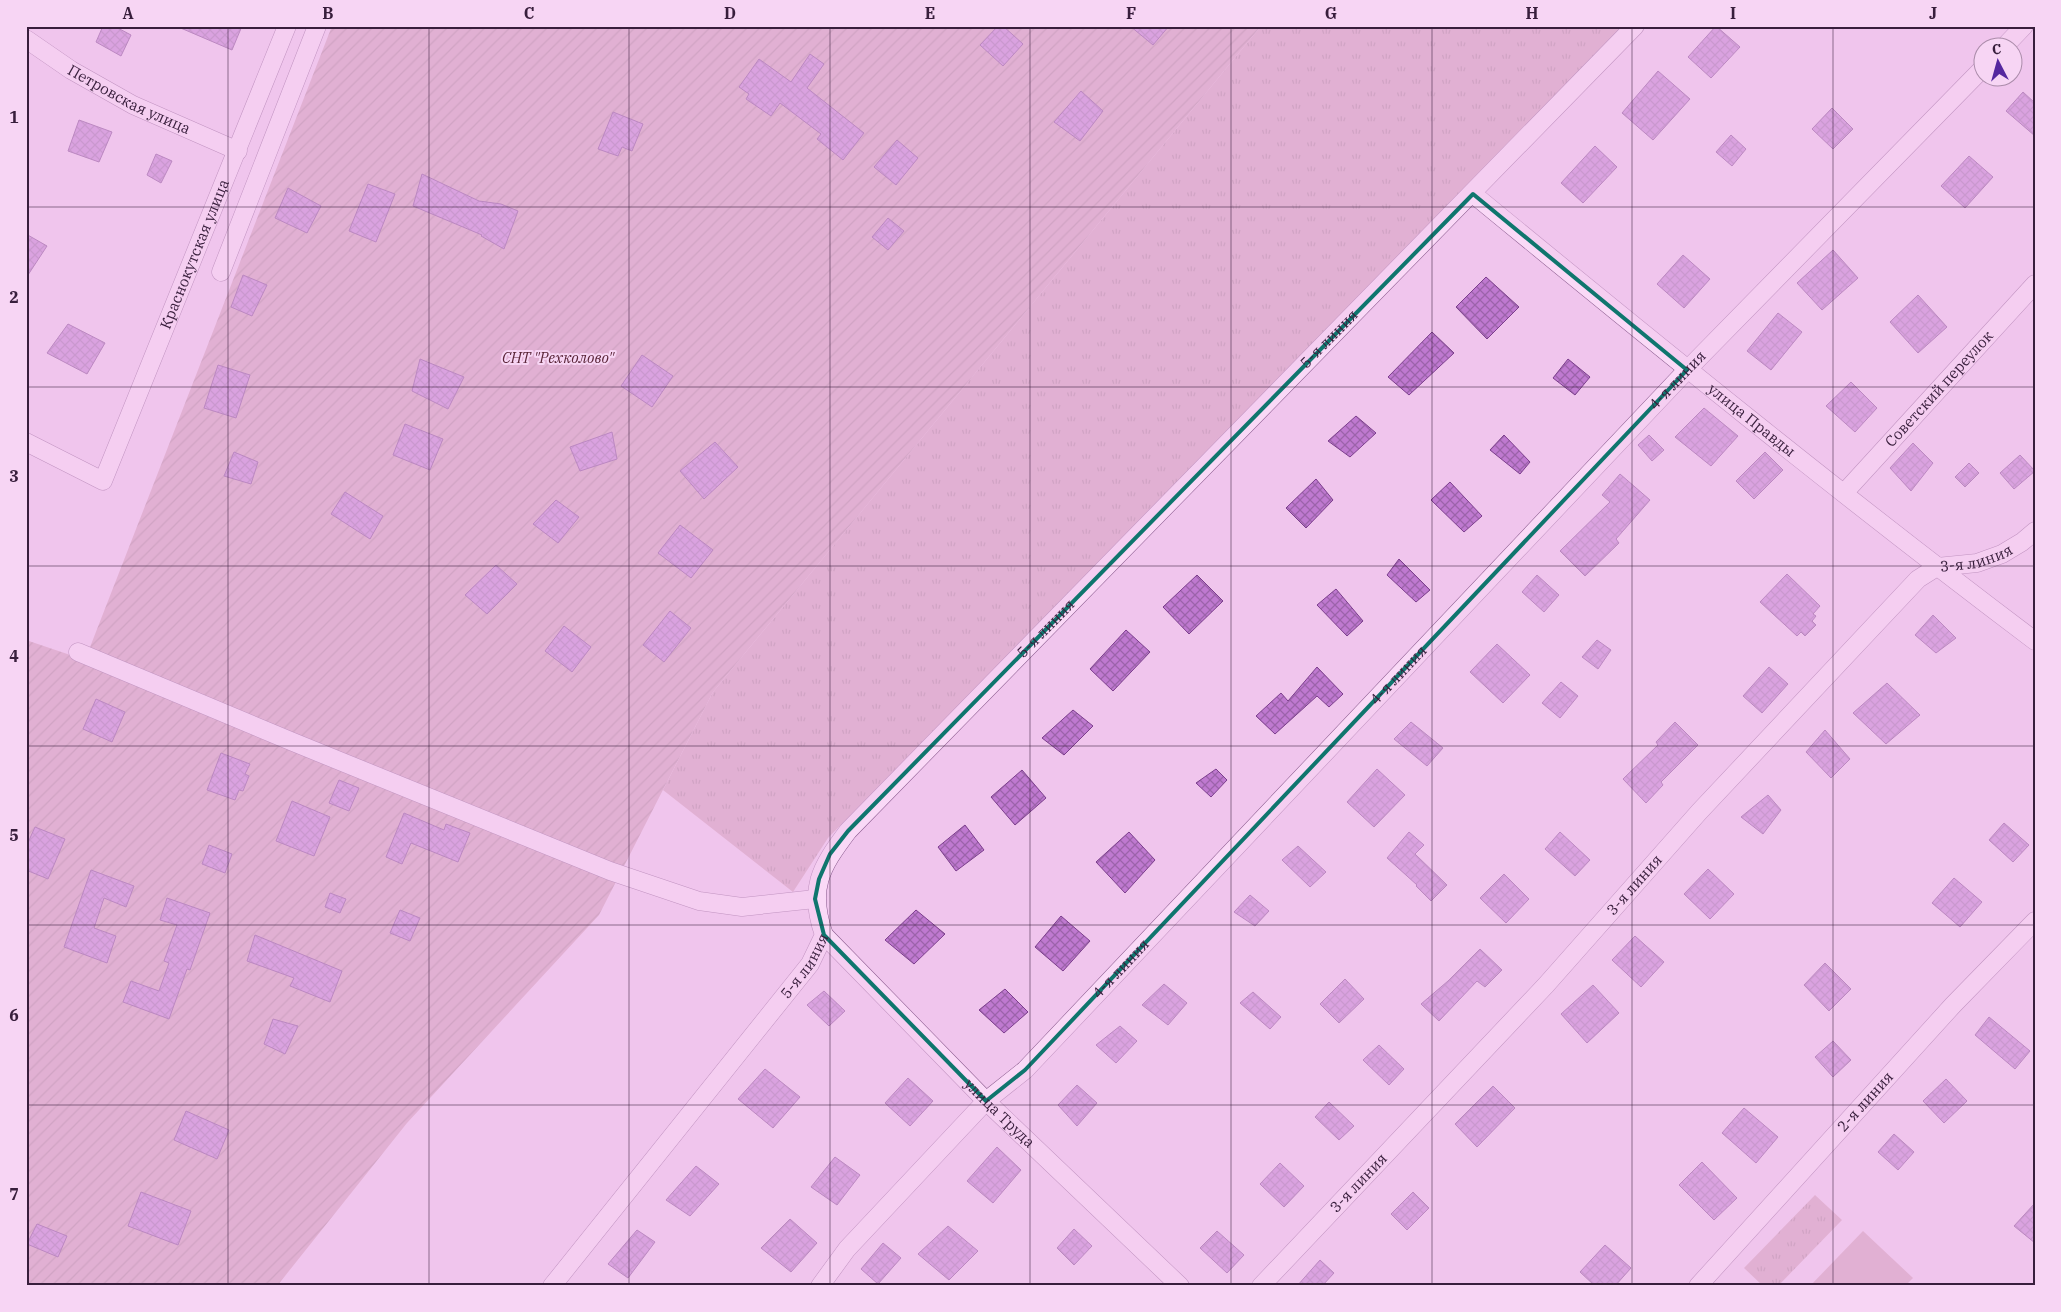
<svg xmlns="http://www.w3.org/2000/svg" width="2061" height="1312" font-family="'IBM Plex Serif',serif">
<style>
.grass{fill:url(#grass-tufts)}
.garden{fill:url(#garden-furrows)}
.pitch{fill:#cf98b3}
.building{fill:url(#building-cross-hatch);stroke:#7c3e8d}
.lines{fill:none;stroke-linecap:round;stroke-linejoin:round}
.street-casing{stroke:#895a8d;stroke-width:19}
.street{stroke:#fad9f7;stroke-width:18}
.marked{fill:none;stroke:#0f766e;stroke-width:4;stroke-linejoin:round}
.grid{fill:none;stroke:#381e3c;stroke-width:1;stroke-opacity:0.55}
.labels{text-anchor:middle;stroke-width:4;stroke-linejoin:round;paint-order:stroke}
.street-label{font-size:15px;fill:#381e3c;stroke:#f7d5f4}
.park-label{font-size:15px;font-style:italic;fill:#592437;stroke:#f7d5f4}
.neatline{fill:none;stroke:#381e3c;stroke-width:2}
.grid-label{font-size:16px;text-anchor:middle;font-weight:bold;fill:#381e3c}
</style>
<defs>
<pattern id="grass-tufts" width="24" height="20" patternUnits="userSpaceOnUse" patternTransform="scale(1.25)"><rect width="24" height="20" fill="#cf98b3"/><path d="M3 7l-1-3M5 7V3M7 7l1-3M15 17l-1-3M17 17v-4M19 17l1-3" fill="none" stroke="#a97b93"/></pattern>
<pattern id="garden-furrows" width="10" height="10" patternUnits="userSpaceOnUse" patternTransform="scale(1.25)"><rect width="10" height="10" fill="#cf98b3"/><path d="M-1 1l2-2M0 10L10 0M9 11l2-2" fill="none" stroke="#a97b93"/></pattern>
<pattern id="building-cross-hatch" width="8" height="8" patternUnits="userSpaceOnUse" patternTransform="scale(1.25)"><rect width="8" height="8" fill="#bf79d0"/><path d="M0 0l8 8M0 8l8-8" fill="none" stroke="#9c63aa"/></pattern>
</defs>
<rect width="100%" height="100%" fill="#f0c5ed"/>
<!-- grass -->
<path class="grass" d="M1261 26H1625L828 838 793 892 663 790 713 692Z
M1815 1195 1842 1220 1778 1286H1763L1744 1268Z"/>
<!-- garden -->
<path class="garden" d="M332 26H1261L713 692 599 915 407 1123 277 1286H26V640L85 660Z"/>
<!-- pitch -->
<path class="pitch" d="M1863 1231 1913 1278 1905 1286H1810Z"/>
<!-- building -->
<path class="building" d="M103 26H114L131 35 121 56 96 42Z
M176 26H242L232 50Z
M998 26H1003L1023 44 1003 66 980 45Z
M1130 26H1169L1153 45Z
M1716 26 1740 47 1711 78 1688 57Z
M810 54 824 64 807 88 864 133 843 160 817 139 821 134 780 103 771 116 746 99 749 94 739 87 759 59 791 82Z
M1658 71 1690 99 1653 140 1622 113Z
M1081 91 1103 111 1080 141 1054 122Z
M2023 92 2035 103V136L2006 111Z
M1832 108 1853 129 1833 149 1812 129Z
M613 112 643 124 632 151 622 147 618 156 598 149Z
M79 120 112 132 99 162 68 151Z
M1731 135 1746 149 1732 166 1716 152Z
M897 140 918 158 896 185 874 167Z
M1595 146 1617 167 1583 203 1561 183Z
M156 154 172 161 161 183 147 175Z
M1969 156 1993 177 1965 208 1941 186Z
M422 174 479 201 501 204 518 211 504 249 481 236 482 235 413 206Z
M368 184 395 194 376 242 349 231Z
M288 188 321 206 307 233 275 218Z
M888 218 904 231 888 250 872 237Z
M26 234 47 246 26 278Z
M1833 250 1858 278 1822 310 1797 283Z
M1683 255 1710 279 1684 308 1657 284Z
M243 275 267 285 252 316 231 307Z
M1486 277 1519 307 1487 339 1456 307Z
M1918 295 1947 327 1918 353 1890 322Z
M1778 313 1802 332 1771 370 1747 351Z
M68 324 105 343 87 374 47 353Z
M1432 332 1454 353 1409 395 1388 377Z
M642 355 673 376 652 407 621 386Z
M420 359 464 377 448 409 412 391Z
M1568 359 1590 377 1575 395 1553 378Z
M218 365 250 375 236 418 204 408Z
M1851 382 1877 408 1855 432 1826 406Z
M1704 408 1738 436 1711 466 1675 437Z
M1356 416 1376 433 1350 457 1328 441Z
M405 424 443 439 430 470 393 455Z
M612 432 617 459 580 471 570 447Z
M1504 435 1530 462 1520 474 1490 450Z
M1649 435 1664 450 1652 461 1638 445Z
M715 442 738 467 704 499 680 471Z
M1913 443 1933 463 1911 491 1890 468Z
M234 452 258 462 251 484 224 476Z
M1765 452 1783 470 1754 499 1736 481Z
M2020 455 2035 471 2014 489 2000 473Z
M1969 463 1979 473 1965 487 1955 477Z
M1620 474 1650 500 1616 539 1619 543 1585 576 1560 551 1610 502 1602 495Z
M1316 479 1333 500 1306 528 1286 508Z
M1450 482 1482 516 1464 532 1431 500Z
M345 492 383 516 370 539 331 514Z
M556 500 579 517 558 543 533 524Z
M680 525 713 550 691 578 658 553Z
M1399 559 1430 590 1416 602 1387 575Z
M496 565 517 584 487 614 465 595Z
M1787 574 1820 606 1813 614 1816 616 1812 621 1816 625 1805 636 1801 632 1797 636 1760 602Z
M1197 575 1223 601 1189 634 1163 607Z
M1537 575 1559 595 1544 612 1522 592Z
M1336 589 1363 621 1347 636 1317 605Z
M670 611 691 628 664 662 643 645Z
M1933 615 1956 638 1936 653 1915 635Z
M564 626 591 647 572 672 545 651Z
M1126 630 1150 652 1113 691 1090 669Z
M1597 640 1611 650 1598 669 1582 657Z
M1497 644 1530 675 1503 703 1470 672Z
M1317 667 1343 694 1329 707 1317 696 1275 734 1256 716 1281 693 1288 701Z
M1769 667 1788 684 1762 713 1743 696Z
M1561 682 1578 696 1560 718 1542 703Z
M1887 683 1920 715 1886 744 1853 713Z
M96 699 125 712 112 742 83 729Z
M1073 710 1093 726 1064 755 1042 738Z
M1411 722 1443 748 1427 766 1394 739Z
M1675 722 1698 745 1661 782 1663 785 1646 803 1623 779 1658 745 1656 742Z
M1825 730 1850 759 1831 778 1806 752Z
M221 753 250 764 245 774 249 776 243 791 239 790 235 800 207 790Z
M1216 769 1227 780 1211 797 1196 783Z
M1377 769 1405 795 1374 827 1347 802Z
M1022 770 1046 798 1015 825 991 797Z
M339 780 359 788 349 811 329 803Z
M1768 795 1781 810 1763 834 1741 817Z
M292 801 330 817 314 856 276 841Z
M404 813 444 830 446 824 470 833 458 862 411 843 402 864 386 857Z
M2004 823 2029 845 2013 862 1989 840Z
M965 825 984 850 956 871 938 847Z
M35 827 65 839 48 879 26 870V847Z
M1129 832 1155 860 1125 893 1096 862Z
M1409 832 1424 845 1415 854 1447 885 1431 901 1416 886 1417 885 1387 858Z
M1560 832 1590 860 1575 876 1545 849Z
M209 845 232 854 225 873 202 864Z
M1298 846 1326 872 1310 887 1282 860Z
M1708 869 1734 894 1710 919 1684 894Z
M91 870 134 886 126 907 104 898 94 928 116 936 107 963 64 947Z
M1504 874 1529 899 1506 923 1480 898Z
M1954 878 1982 902 1960 927 1932 903Z
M330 893 346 899 340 913 325 907Z
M1250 895 1269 911 1255 926 1234 912Z
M167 898 210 913 190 970 187 969 169 1019 123 1002 131 981 159 991 169 963 164 961 177 925 160 920Z
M400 910 420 918 410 941 390 933Z
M916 910 945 934 914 964 885 940Z
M1061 916 1090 941 1063 971 1035 947Z
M255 935 342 971 330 1002 290 986 294 978 247 961Z
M1635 936 1664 962 1641 987 1612 960Z
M1480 949 1502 970 1485 987 1477 981 1439 1021 1421 1004 1448 981Z
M1825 963 1851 989 1829 1011 1804 985Z
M1345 979 1364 999 1339 1023 1320 1004Z
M1164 984 1187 1003 1168 1025 1142 1005Z
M1593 985 1619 1013 1587 1043 1561 1014Z
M1005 989 1028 1012 1004 1033 979 1010Z
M824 991 845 1011 829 1026 807 1005Z
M1253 992 1281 1017 1270 1029 1240 1003Z
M1989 1017 2030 1051 2015 1069 1975 1035Z
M273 1019 298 1026 285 1054 264 1044Z
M1120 1026 1137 1041 1116 1063 1096 1045Z
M1833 1041 1851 1060 1833 1077 1815 1057Z
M1379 1045 1404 1069 1389 1085 1363 1060Z
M765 1069 800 1097 773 1128 738 1099Z
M908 1078 933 1101 910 1126 885 1103Z
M1946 1079 1967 1101 1944 1123 1923 1101Z
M1077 1085 1097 1103 1077 1126 1058 1105Z
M1493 1086 1515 1108 1477 1147 1455 1124Z
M1329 1102 1354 1126 1339 1140 1315 1117Z
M1744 1108 1778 1137 1756 1163 1722 1133Z
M186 1111 229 1130 217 1159 174 1140Z
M1894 1134 1914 1152 1898 1170 1878 1152Z
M997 1147 1021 1170 993 1203 967 1181Z
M835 1157 860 1175 837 1205 811 1187Z
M1702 1162 1737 1198 1714 1220 1679 1185Z
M1280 1163 1304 1186 1284 1207 1260 1184Z
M696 1166 719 1184 690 1216 666 1200Z
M141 1192 191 1211 178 1245 128 1226Z
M1413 1192 1429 1208 1407 1230 1391 1214Z
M2035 1203V1243L2014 1226Z
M790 1219 817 1243 791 1272 761 1248Z
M37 1224 67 1236 58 1257 27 1244Z
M948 1226 978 1251 949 1280 918 1254Z
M1074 1229 1092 1246 1074 1265 1057 1248Z
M637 1230 655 1242 628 1278 608 1264Z
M1217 1231 1244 1255 1227 1273 1200 1248Z
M883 1243 901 1258 878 1284 861 1269Z
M1605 1245 1631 1268 1615 1286H1595L1580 1272Z
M1320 1260 1334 1273 1322 1286H1297Z"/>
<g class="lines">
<defs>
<g id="street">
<path id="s1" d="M26 39 71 70 133 105 238 151"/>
<path d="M2003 48 2024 26"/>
<path id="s2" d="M1473 194C1658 346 1844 497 2035 641"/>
<path d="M221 272 317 26"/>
<path id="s3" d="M26 442 103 481 287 26"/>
<path id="s4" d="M1844 493 2035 284"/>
<path d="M78 652 293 742 610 871 699 901 742 907 815 899"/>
<path id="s5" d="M824 935 986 1101 1180 1286"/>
<path id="s6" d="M552 1286 810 964 824 935C808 889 820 868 848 831L1635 26"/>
<path id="s7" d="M820 1286 847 1249 986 1101 1025 1070 1687 370 1984 67"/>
<path id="s8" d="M1261 1286 1546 985 1699 812 1918 579 1937 567 1977 563 2002 554 2022 542 2035 531"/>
<path id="s9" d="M1698 1286 1953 1005 2035 921"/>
</g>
</defs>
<!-- street casing -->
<use href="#street" class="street-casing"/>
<!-- street -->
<use href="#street" class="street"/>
</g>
<!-- marked area -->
<path d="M0 0H2061V1312H0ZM1473 194 1687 370 1025 1070 986 1101 824 935 815 899 819 879 830 854 848 831Z" fill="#f0c5ed" fill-opacity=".55" fill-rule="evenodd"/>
<path class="marked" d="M1473 194 1687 370 1025 1070 986 1101 824 935 815 899 819 879 830 854 848 831Z"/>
<!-- grid -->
<path class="grid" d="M228 26V1286M429 26V1286M629 26V1286M830 26V1286M1030 26V1286M1231 26V1286M1432 26V1286M1632 26V1286M1833 26V1286M26 207H2035M26 387H2035M26 566H2035M26 746H2035M26 925H2035M26 1105H2035"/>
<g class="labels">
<!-- street labels -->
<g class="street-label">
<text dy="5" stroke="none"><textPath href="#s1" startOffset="120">Петровская улица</textPath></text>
<text dy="5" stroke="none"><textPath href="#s3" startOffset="331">Краснокутская улица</textPath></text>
<text dy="5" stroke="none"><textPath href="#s6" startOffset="1246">5-я линия</textPath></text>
<text dy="5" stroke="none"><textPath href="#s7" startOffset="1248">4-я линия</textPath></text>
<text dy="5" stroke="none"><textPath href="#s4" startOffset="141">Советский переулок</textPath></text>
<text dy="5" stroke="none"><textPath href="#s2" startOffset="359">улица Правды</textPath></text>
<text dy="5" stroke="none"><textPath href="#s8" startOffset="1028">3-я линия</textPath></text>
<text dy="5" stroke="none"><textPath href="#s6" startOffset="841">5-я линия</textPath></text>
<text dy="5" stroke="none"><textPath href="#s7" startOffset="842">4-я линия</textPath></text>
<text dy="5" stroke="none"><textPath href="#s8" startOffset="548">3-я линия</textPath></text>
<text dy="5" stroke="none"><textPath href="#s6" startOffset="408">5-я линия</textPath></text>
<text dy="5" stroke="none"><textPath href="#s7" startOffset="438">4-я линия</textPath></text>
<text dy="5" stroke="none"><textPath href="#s9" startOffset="249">2-я линия</textPath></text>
<text dy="5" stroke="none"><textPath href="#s5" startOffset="250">улица Труда</textPath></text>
<text dy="5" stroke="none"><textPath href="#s8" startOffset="142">3-я линия</textPath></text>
</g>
<!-- park labels -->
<g class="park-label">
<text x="558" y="363">СНТ "Рехколово"</text>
</g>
</g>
<!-- border -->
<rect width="2061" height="1312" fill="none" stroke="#f7d5f4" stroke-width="55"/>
<!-- north arrow -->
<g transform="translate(1998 62) rotate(354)"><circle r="24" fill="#f7d5f4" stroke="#ab8caa"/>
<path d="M0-4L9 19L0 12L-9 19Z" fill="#55279f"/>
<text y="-8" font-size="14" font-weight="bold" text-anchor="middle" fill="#381e3c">С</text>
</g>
<rect x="28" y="28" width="2006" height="1256" class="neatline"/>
<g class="grid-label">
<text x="128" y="19">A</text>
<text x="328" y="19">B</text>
<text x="529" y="19">C</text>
<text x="730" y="19">D</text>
<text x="930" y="19">E</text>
<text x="1131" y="19">F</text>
<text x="1331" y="19">G</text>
<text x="1532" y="19">H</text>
<text x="1733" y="19">I</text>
<text x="1933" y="19">J</text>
<text x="14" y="123">1</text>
<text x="14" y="303">2</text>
<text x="14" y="482">3</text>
<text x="14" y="662">4</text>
<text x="14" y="841">5</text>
<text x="14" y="1021">6</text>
<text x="14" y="1200">7</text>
</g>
</svg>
